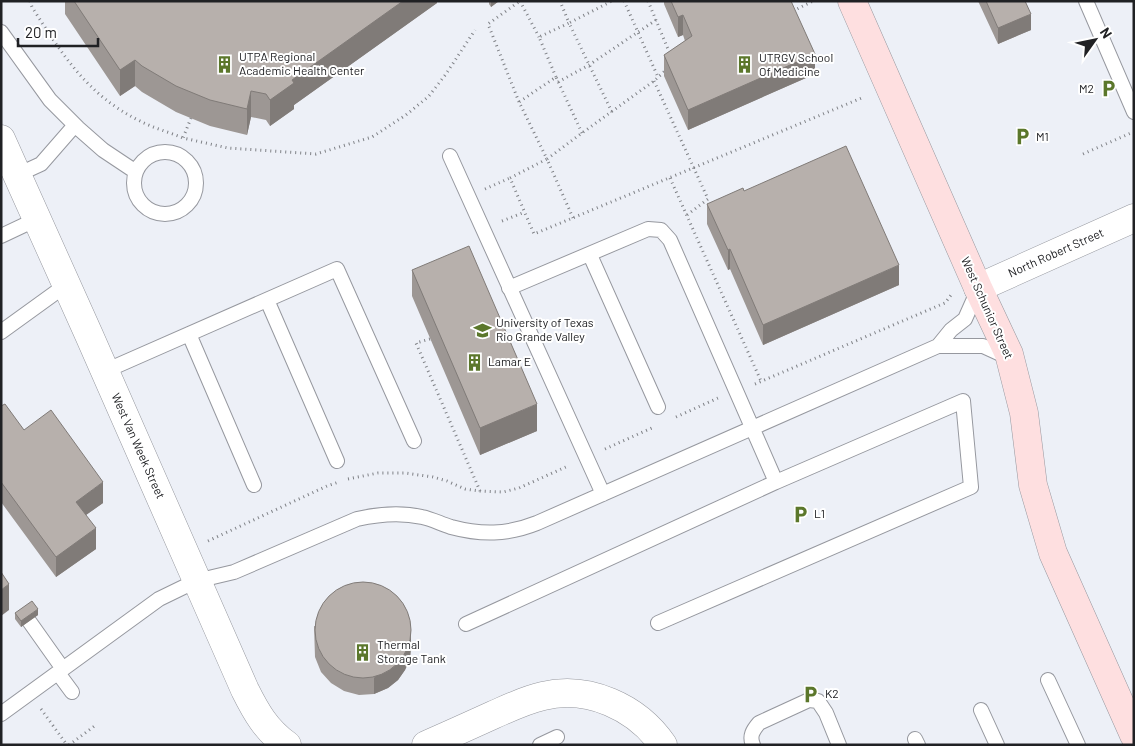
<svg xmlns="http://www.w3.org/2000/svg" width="1135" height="746" font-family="Barlow,sans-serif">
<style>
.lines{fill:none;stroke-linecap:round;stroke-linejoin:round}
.lane-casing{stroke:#96989f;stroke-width:16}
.street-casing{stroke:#96989f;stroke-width:29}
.secondary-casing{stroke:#96989f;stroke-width:29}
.path{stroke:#7f8186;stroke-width:3;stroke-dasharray:1 4;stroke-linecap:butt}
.lane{stroke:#fff;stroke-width:14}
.street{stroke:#fff;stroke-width:28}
.secondary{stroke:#fedfe0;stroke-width:28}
.wall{fill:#9d9794}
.shaded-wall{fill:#807b78}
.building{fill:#b7b0ac;stroke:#807b78}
.labels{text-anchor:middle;stroke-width:4;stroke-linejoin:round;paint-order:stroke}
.poi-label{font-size:12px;fill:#202124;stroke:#fff;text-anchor:start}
.street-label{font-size:12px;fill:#202124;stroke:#fff}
</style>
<rect width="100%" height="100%" fill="#edf0f7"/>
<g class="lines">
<defs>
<path id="lane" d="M1086 1 1134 112
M1 32 50 100 78 128 103 150 136 172
M134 183a31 31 0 1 1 62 0a31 31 0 1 1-62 0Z
M450 156 603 494
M17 175 41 164 75 125
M1 236 37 219
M590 255 658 407
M509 288 648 229 661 230 670 240 776 482 963 401 971 487 658 623
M267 300 337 461
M1 332 66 285
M189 334 254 485
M938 346 951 330 965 319 973 301 978 288
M105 371 337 269 414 441
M29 621 63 669
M466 624 776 482
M58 673 72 692
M1048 680 1078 745
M981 710 997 745
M1 714 159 599 196 581 234 572 357 519C379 514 400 512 422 517 432 519 441 524 451 527 481 535 507 535 537 523L938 346H983L1007 357
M915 739 918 745
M540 745 557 737
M753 745C749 736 753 730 759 723L809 700 818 701 826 713 839 745"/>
<path id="street" d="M1 139 89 335 245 690C256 712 266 730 287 745
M978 288 1134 218
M426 745C449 735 471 725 493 715 509 708 525 700 543 696 588 685 637 707 663 745"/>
<path id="secondary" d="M852 1 978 288 1009 354 1024 413 1033 485 1053 553 1134 735"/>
</defs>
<!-- lane casing -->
<use href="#lane" class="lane-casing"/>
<!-- street casing -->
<use href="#street" class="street-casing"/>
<!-- secondary casing -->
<use href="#secondary" class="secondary-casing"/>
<!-- path -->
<path class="path" d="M30 1 32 7C62 54 87 95 140 121 153 128 169 132 183 138
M520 1 539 37
M624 1 658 77
M648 1 670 54
M793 11 813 1
M556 77 539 37 569 23 560 1
M654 81 708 199 687 215
M558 82 589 65 656 20
M519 102 488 24 520 1
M612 112 569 23 612 1
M191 118 183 138 228 148 316 154 372 137 406 115 429 96 446 74 475 30
M582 133 556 77 519 102 547 159 582 133 654 81 667 69
M1083 154 1131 133
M670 178 761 381
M485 189 510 178
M573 218 547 159 510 178 534 234 864 97
M502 221 525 212
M430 339 416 343 480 491
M755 384 940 305 945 303 951 295
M676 417 718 398
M605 449 654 427
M348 479 378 473H405L433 477 447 481 465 489 480 491 503 492 519 488 568 466
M208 541 327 486 339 482
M41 709 67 745
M69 745 96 725"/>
<!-- lane -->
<use href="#lane" class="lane"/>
<!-- street -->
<use href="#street" class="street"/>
<!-- secondary -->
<use href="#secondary" class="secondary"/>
</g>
<!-- wall -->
<path class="wall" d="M65 1H437V3L294 105V109L270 126 266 120 251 117 247 135 210 126 176 112 142 92 135 86 120 96 65 14Z
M489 1H499L491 7 489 4Z
M664 1H791L815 74 688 130 664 76V55L685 41 683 35 678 37 664 4Z
M978 1H1025L1031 30 998 44Z
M744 191 899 285 763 345 730 269 728 270 707 224V204Z
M412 270 537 431 480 455 412 296Z
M1 406 24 430 103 503 86 515 96 549 56 577 1 502Z
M15 613 38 615 21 627 15 619Z
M314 626 411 646 410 659 405 670 398 680 388 688 374 694 359 695 344 691 331 683 321 672 315 657Z"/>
<!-- shaded-wall -->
<path class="shaded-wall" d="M403 1H437V3L294 105V109L270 126V100L292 80Z
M491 1H499L491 7Z
M1031 14V30L998 44V28Z
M683 15V35L678 37V17Z
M815 54V74L688 130V110Z
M135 60V86L120 96V70Z
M251 91V117L247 135V109Z
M730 249V269L728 270V250Z
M899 265V285L763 345V325Z
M537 404V431L480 455V428Z
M103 482V503L76 522V502Z
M96 528V549L56 577V557Z
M9 584V610L1 616V590Z
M38 609V615L21 627V621Z
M411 630V646L410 659 405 670 398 680 388 688 374 694V678Z"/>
<!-- building -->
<path class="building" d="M74 1H403L292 80 294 83 270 100 266 94 251 91 247 109 210 100 176 86 142 66 135 60 120 70Z
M671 1H791L815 54 688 110 664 55 692 36 683 15 678 17Z
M986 1H1025L1031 14 998 28Z
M846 146 899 265 763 325 730 249 728 250 707 204 743 188 744 191Z
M469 246 537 404 480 428 412 270Z
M5 404 24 430 51 410 103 482 76 502 96 528 56 557 1 482V406Z
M1 572 9 584 1 590Z
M315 630a48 48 0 1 1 96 0a48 48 0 1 1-96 0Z
M32 601 38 609 21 621 15 613Z"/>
<!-- icons -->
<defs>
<symbol id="building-bare" viewBox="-9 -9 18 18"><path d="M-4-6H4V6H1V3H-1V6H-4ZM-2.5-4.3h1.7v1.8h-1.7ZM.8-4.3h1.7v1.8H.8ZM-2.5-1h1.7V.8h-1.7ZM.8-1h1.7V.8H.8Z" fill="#5b772b" stroke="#fff" stroke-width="2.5" paint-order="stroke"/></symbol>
<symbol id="parking-bare" viewBox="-9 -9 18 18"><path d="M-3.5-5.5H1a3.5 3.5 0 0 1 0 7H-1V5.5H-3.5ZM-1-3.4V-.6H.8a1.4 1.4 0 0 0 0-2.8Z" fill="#5b772b" stroke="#fff" stroke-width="2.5" paint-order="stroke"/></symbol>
<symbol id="university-bare" viewBox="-9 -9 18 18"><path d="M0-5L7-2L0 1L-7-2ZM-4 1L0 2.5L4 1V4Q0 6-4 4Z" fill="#5b772b" stroke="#fff" stroke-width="2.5" paint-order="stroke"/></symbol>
</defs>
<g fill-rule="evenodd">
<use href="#building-bare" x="212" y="52" width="25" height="25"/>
<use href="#building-bare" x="732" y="52" width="25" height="25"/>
<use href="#parking-bare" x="1096" y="76" width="25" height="25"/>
<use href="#parking-bare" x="1010" y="124" width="25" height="25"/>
<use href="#university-bare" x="470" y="318" width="25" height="25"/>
<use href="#building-bare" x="462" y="350" width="25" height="25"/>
<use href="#parking-bare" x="788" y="502" width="25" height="25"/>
<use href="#building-bare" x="350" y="640" width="25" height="25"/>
<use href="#parking-bare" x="798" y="682" width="25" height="25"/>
</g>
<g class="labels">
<!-- poi labels -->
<g class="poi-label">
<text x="239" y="61">UTPA Regional<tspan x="239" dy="14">Academic Health Center</tspan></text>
<text x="759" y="62">UTRGV School<tspan x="759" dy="14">Of Medicine</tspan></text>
<text x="1094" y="93" text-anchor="end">M2</text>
<text x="1036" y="141">M1</text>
<text x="496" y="327">University of Texas<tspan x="496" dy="14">Rio Grande Valley</tspan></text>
<text x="488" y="366">Lamar E</text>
<text x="814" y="518">L1</text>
<text x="377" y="649">Thermal<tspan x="377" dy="14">Storage Tank</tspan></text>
<text x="825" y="698">K2</text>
</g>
<!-- street labels -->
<g class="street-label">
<text transform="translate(1056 253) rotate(-24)" y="4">North Robert Street</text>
<text transform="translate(987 308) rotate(66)" y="4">West Schunior Street</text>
<text transform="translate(138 446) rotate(66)" y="4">West Van Week Street</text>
</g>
</g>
<!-- border -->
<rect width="1135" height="746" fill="none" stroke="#202124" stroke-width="5"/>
<!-- north arrow -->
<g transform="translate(1095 40) rotate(57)" stroke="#ffffff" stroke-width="4" paint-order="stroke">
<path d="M0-4L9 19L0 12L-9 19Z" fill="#202124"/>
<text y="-8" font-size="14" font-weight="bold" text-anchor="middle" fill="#202124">N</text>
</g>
<!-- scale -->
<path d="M18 38v8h80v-8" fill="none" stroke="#202124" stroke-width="2.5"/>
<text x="25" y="38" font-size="15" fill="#202124" stroke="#ffffff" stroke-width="4" paint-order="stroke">20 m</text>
</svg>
